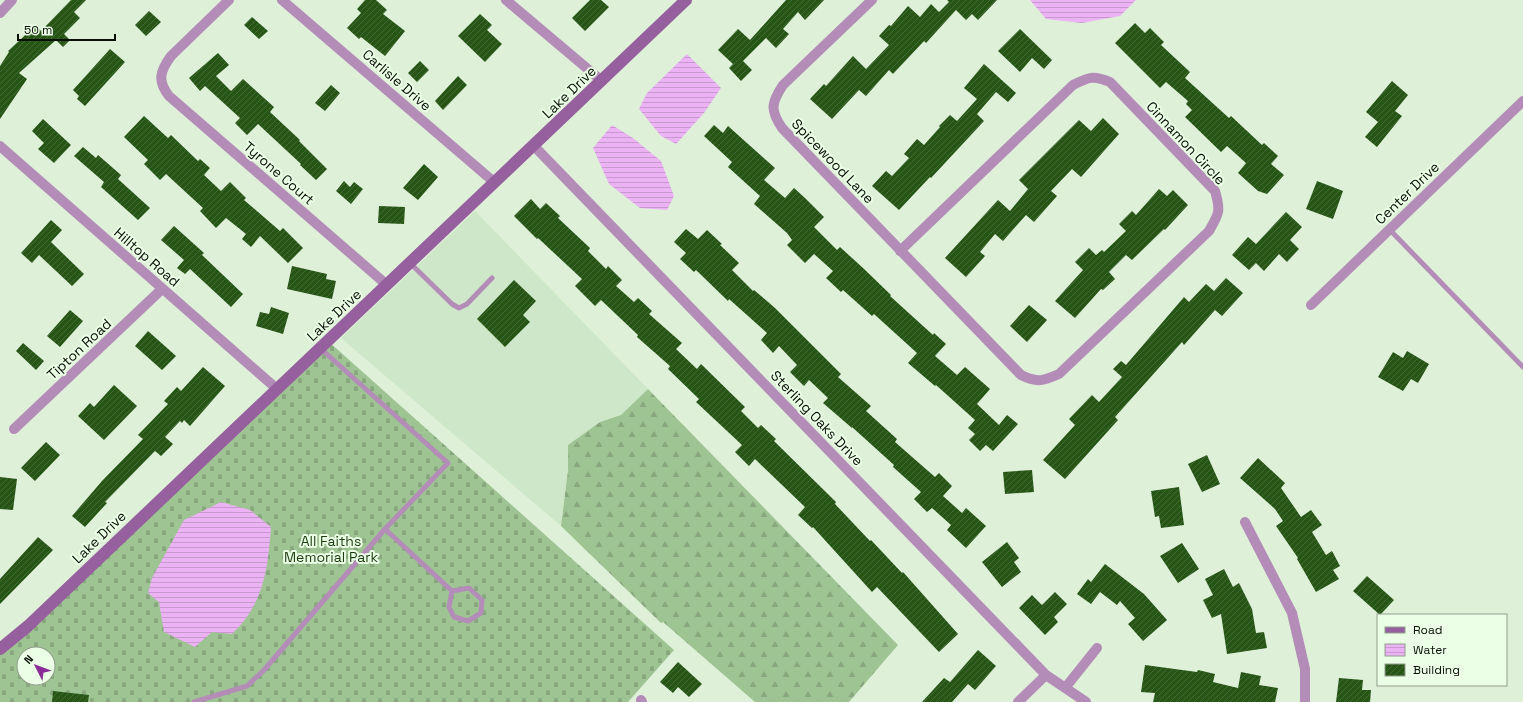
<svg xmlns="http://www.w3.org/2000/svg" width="1523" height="702" font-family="'Space Grotesk',sans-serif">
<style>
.built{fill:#cfe7c9}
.forest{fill:url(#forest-firs)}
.cemetery{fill:url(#cemetery-stones);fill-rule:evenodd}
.water{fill:url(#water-rules)}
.building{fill:url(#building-hatch)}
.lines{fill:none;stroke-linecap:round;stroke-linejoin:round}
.lane{stroke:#b38db8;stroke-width:5}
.street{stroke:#b38db8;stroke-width:10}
.secondary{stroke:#965f9e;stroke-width:12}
.labels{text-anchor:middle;stroke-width:4;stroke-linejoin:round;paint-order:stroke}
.street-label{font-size:14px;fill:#090f07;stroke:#ebfee6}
.park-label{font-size:14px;fill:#1c3d10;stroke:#ebfee6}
</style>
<defs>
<pattern id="forest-firs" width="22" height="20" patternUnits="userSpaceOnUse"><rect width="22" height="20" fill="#9fc494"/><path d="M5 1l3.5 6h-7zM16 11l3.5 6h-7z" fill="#88a77e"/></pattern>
<pattern id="cemetery-stones" width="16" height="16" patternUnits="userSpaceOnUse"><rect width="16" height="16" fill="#9fc494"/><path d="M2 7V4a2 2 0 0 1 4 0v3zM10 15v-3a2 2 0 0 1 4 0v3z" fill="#88a77e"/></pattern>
<pattern id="water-rules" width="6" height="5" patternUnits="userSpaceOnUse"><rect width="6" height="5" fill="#ebb3f3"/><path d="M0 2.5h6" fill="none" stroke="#c899cf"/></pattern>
<pattern id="building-hatch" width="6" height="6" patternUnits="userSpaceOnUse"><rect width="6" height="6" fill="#275516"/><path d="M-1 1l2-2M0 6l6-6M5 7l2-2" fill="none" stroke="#436936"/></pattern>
</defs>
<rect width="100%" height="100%" fill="#def0d8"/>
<!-- built -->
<path class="built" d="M475 211 648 389 621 415 600 422 568 445V470L561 526 341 338Z"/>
<!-- forest -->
<path class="forest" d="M648 389 898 645 849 702H755L663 622 661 623 561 526 568 470V445L600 422 621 415Z"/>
<!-- cemetery -->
<path class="cemetery" d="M328 341 674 650 628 702H0V649ZM24 654H48V678H24Z"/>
<!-- water -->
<path class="water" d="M1030 0H1136L1120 16 1082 23 1046 19Z
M687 54 721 88 704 113 676 144 661 136 639 109 647 93Z
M612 125 633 138 661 161 674 196 667 210 640 208 609 184 593 148Z
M221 502 250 510 271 527C268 568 264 604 232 634L212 632 195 647 164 632 159 602 148 593 152 578 184 520Z"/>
<!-- building -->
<path class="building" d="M71 0H86L74 12 80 18 64 34 70 40 63 47 56 40 19 73 27 79 0 119V66L9 52 8 51 36 25 41 31Z
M365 0H376L387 10 383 14 405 31 385 56 361 37 359 39 347 28 361 13 357 9Z
M590 0H601L609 7 585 31 572 18Z
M786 0H824L805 20 798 12 783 29 789 34 776 48 766 38 743 61 752 70 741 81 729 68 733 64 718 50 738 29 750 40Z
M947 0H997L978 20 972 14 966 20 956 10 926 43 924 41 893 74 889 70 866 96 859 90 832 119 810 99 824 84 826 86 853 56 866 69 889 45 879 36 889 25 891 26 908 6 920 17 931 4 939 12 949 2Z
M149 11 161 22 146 36 135 25Z
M480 14 492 25 487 30 502 44 485 62 458 36Z
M252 17 268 31 259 39 244 25Z
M1135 23 1145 33 1150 28 1164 42 1161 45 1190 72 1185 78 1229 118 1231 116 1262 145 1264 143 1278 156 1271 164 1284 175 1267 194 1258 191 1238 173 1246 163 1227 146 1221 152 1185 117 1192 110 1186 104 1188 101 1166 82 1160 88 1115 43Z
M1020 29 1052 60 1044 69 1032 58 1020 72 998 51Z
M110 49 125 62 85 106 77 99 79 96 73 90Z
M218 53 229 65 216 76 231 91 243 79 274 107 270 112 300 140 299 141 327 169 316 180 300 165 301 164 258 124 247 135 235 123 240 118 205 86 200 91 189 78Z
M420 61 429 70 417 82 408 73Z
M984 64 1016 93 1008 102 996 92 977 114 984 121 931 178 930 177 899 210 872 186 886 171 892 176 909 158 904 154 917 139 924 145 940 127 939 126 950 115 957 121 977 99 964 88Z
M458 76 467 85 443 110 435 101Z
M1392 81 1408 95 1395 111 1402 116 1377 147 1365 137 1378 122 1366 112Z
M331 85 340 93 325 111 315 103Z
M144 116 168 138 171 135 198 161 200 159 210 168 204 175 221 191 230 182 246 198 244 200 280 231 283 228 303 248 288 263 260 236 251 247 242 239 246 234 226 218 216 228 200 211 203 208 166 174 160 180 144 164 148 160 124 137Z
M1103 118 1119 134 1081 177 1072 169 1051 191 1057 196 1034 222 1026 215 1003 241 995 234 980 252 985 256 966 277 945 258 998 200 1010 211 1028 189 1019 180 1079 120 1091 131Z
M43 119 71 145 54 163 38 149 44 143 32 131Z
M714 125 723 133 728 126 775 168 764 180 785 198 794 188 805 198 824 217 814 227 837 250 840 247 863 268 891 295 890 296 933 335 934 333 946 344 935 356 957 375 965 367 990 389 977 404 999 425 1007 415 1018 424 993 451 986 445 980 451 969 440 975 434 968 428 975 420 936 385 935 386 908 363 917 353 874 314 872 316 843 290 841 292 826 278 833 271 814 254 805 263 787 245 792 240 787 233 754 204 760 196 728 167 732 162 704 136Z
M83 147 96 158 98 155 121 175 118 179 150 208 138 220 101 187 104 182 74 156Z
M424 164 438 177 418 200 403 188Z
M344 181 350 187 354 182 363 189 351 204 336 191Z
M1317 181 1343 191 1333 219 1306 209Z
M1159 189 1167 196 1173 190 1188 205 1165 230 1164 229 1132 260 1126 255 1109 272 1115 279 1103 290 1101 289 1075 318 1055 301 1083 270 1075 262 1089 248 1096 255 1102 250 1104 252 1126 231 1119 224 1132 211 1136 215Z
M531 199 540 209 546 203 560 216 558 218 590 248 588 251 606 269 608 266 622 280 616 286 634 302 638 298 652 311 649 314 682 343 676 349 697 369 701 364 745 407 741 411 758 428 761 425 776 439 774 441 836 502 835 504 870 541 871 540 902 573 903 572 958 634 939 652 877 587 872 592 813 527 812 528 798 515 805 507 755 459 749 466 735 452 742 445 696 402 699 399 668 369 670 366 637 337 638 335 601 300 595 306 575 286 582 279 538 238 537 239 514 216Z
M379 206 405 207 404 224 378 223Z
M1286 212 1302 227 1290 240 1299 249 1287 262 1279 254 1264 271 1256 263 1249 270 1232 255 1248 237 1256 244Z
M51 220 62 230 51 242 84 274 72 286 39 255 32 263 21 253Z
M174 226 204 253 202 255 243 294 231 307 190 269 185 274 177 268 184 260 161 240Z
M686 229 698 239 707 230 722 244 720 245 739 263 732 270 753 291 754 290 775 308 841 374 838 377 871 406 866 411 897 439 895 442 935 477 939 473 952 486 943 496 962 513 966 508 986 526 966 548 947 530 951 525 932 508 927 512 914 499 921 492 893 467 894 465 852 427V428L823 403 828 398 809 380 804 386 790 372 797 365 779 346 773 353 761 340 767 333 729 299 728 301 696 270 694 272 680 259 686 253 674 242Z
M292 266 327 274 326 279 336 281 332 299 287 289Z
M1226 278 1243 293 1222 316 1215 310 1184 345 1182 342 1115 417 1118 420 1065 479 1043 460 1075 425 1069 419 1092 395 1099 402 1122 377 1113 369 1121 361 1126 365 1184 297 1189 302 1206 284 1214 291Z
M514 280 536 301 523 315 530 322 505 347 477 319Z
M1029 305 1047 320 1027 342 1010 326Z
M271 307 289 313 283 334 256 326 260 312 269 314Z
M70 310 83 321 60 347 47 336Z
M148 331 176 356 162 370 135 346Z
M23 343 44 361 36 370 16 351Z
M1407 351 1429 364 1418 383 1411 379 1403 391 1378 377 1393 352 1403 358Z
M203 367 225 386 190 426 184 420 182 423 180 421 165 437 173 444 161 456 155 451 105 502 107 503 85 527 72 516 102 481 143 439 138 435 168 404 164 401 177 387 181 391Z
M114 385 137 406 104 440 78 416 90 403 94 407Z
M46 442 60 455 35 481 21 468Z
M1207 455 1220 484 1202 492 1188 464Z
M1258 458 1285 483 1281 488 1301 517 1311 510 1322 525 1312 532 1326 555 1332 551 1340 566 1333 570 1339 579 1316 592 1297 559 1298 558 1276 526 1283 521 1275 509 1240 478Z
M1032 470 1034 492 1005 494 1003 472Z
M0 477 17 479 13 510 0 509Z
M1179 487 1184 525 1161 528 1159 516 1155 517 1151 491Z
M38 537 53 550 0 604V579Z
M1007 542 1019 558 1014 562 1021 572 1002 587 982 562Z
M1182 543 1199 569 1178 583 1160 556Z
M1105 564 1144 594 1167 620 1143 641 1128 624 1135 618 1120 601 1117 605 1100 592 1091 604 1077 594 1088 579 1091 582Z
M1224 569 1233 587 1239 583 1252 609 1256 633 1264 632 1267 648 1227 654 1221 614 1212 618 1203 600 1213 595 1205 579Z
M1367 576 1394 600 1380 615 1353 591Z
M1055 592 1067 604 1054 617 1058 622 1045 635 1019 608 1032 595 1042 605Z
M978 650 996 666 975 690 968 684 952 702H922L944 678 950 682Z
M678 662 702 684 689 697 678 687 673 693 660 682Z
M1145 665 1197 672 1198 670 1215 674 1213 682 1238 688 1241 672 1261 676 1259 685 1278 688 1275 702H1153L1155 693 1141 692Z
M1339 678 1363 680 1362 690H1371L1370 702H1336Z
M53 691 89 695 88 702H52Z"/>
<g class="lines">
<!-- lane -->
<path class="lane" d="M1389 229 1523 367
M410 263 452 304 459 308 467 304 492 278
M320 348 448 463 385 529 452 591 469 588 482 600 481 613 468 621 454 617 449 607 452 591
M194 702 247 686 264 670 385 529"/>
<!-- street -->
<path class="street" d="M229 0 171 56C160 71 157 81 169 96L387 285
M282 0 494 182
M506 0 602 81
M872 0 783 85C771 103 770 110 782 128L1021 375C1037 383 1043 381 1059 374L1209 231C1219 214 1221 211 1215 191L1110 82C1093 75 1089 77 1073 85L900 251
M0 13 12 0
M0 146 277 389
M534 146 1046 675 1086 702
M1311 305 1523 101
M14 429 162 289
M1245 522 1292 613 1305 669V702
M1065 688 1097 648
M641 700 642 702
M1018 702 1046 675"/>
<!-- secondary -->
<path class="secondary" d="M0 649 28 626 686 0"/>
</g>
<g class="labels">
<!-- street labels -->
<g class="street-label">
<text transform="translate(397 80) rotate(41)" y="5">Carlisle Drive</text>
<text transform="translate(569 92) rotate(-44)" y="5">Lake Drive</text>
<text transform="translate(1186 143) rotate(47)" y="5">Cinnamon Circle</text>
<text transform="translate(833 161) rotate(46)" y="5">Spicewood Lane</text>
<text transform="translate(279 173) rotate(41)" y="5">Tyrone Court</text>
<text transform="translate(1407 193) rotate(-44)" y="5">Center Drive</text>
<text transform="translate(147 257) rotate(41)" y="5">Hilltop Road</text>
<text transform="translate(334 315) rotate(-43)" y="5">Lake Drive</text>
<text transform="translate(79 349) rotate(-43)" y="5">Tipton Road</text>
<text transform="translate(817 418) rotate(46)" y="5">Sterling Oaks Drive</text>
<text transform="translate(99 537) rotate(-44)" y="5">Lake Drive</text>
</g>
<!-- park labels -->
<g class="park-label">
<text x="331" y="546">All Faiths<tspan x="331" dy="16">Memorial Park</tspan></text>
</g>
</g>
<!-- legend -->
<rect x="1377" y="614" width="130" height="72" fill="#ebfee6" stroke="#919e8d"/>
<rect x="1385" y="627" width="20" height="6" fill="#965f9e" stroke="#919e8d"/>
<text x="1413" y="634" font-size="12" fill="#090f07">Road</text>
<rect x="1385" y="644" width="20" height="12" fill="url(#water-rules)" stroke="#919e8d"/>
<text x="1413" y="654" font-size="12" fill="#090f07">Water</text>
<rect x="1385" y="664" width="20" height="12" fill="url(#building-hatch)" stroke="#919e8d"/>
<text x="1413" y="674" font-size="12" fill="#090f07">Building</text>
<!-- north arrow -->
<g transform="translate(36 666) rotate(312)"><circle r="19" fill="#ebfee6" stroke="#919e8d"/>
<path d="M0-3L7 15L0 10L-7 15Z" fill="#892c97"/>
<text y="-6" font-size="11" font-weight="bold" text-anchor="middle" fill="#090f07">N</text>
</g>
<!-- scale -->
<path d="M18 34v6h97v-6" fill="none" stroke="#090f07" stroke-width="2"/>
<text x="24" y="34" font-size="12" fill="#090f07" stroke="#ebfee6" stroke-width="3" paint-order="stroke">50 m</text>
</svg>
